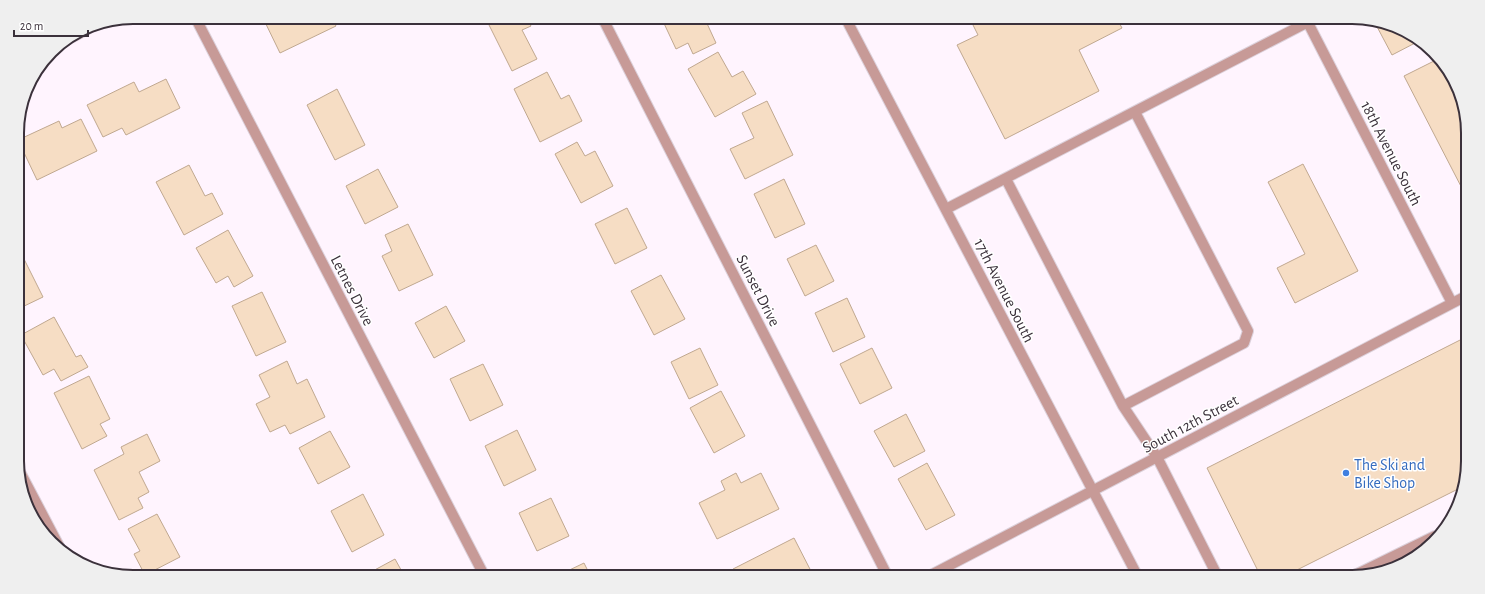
<svg xmlns="http://www.w3.org/2000/svg" width="1485" height="594" font-family="'Alegreya Sans',sans-serif">
<style>
.building{fill:#f6ddc4;stroke:#c0a890}
.lines{fill:none;stroke-linecap:round;stroke-linejoin:round}
.service-casing{stroke:#dcd1db;stroke-width:12}
.minor-casing{stroke:#dcd1db;stroke-width:12}
.tertiary-casing{stroke:#dcd1db;stroke-width:12}
.service{stroke:#c79a97;stroke-width:10}
.minor{stroke:#c79a97;stroke-width:10}
.tertiary{stroke:#c79a97;stroke-width:10}
.shop-dot{fill:#3f7fe0;stroke:#fff;stroke-width:1.5}
.labels{text-anchor:middle;stroke-width:3;stroke-linejoin:round;paint-order:stroke}
.street-label{font-size:16px;fill:#3b313b;stroke:#fff}
.shop-label{font-size:16px;fill:#366cbe;stroke:#fff;text-anchor:start}
.rim{fill:none;stroke:#3b313b;stroke-width:2}
</style>
<rect width="100%" height="100%" fill="#fff4fe"/>
<!-- building -->
<path class="building" d="M265 17H331L336 26 280 53 263 18Z
M485 17H526L531 26 522 30 537 59 512 71Z
M661 17H704L716 43 693 54 688 43 676 49Z
M969 17H1116L1122 28 1079 50 1099 91 1005 139 957 45 978 35Z
M1374 21 1389 23 1417 42 1392 55Z
M718 52 732 77 743 71 756 94 715 117 688 69Z
M1440 58 1467 118V198L1404 76Z
M547 72 561 99 569 95 582 121 540 142 514 89Z
M166 79 180 108 126 135 122 128 103 137 87 105 134 82 139 92Z
M337 89 365 145 335 160 307 105Z
M767 101 793 155 745 179 730 149 754 138 742 113Z
M81 119 97 151 37 180 18 140 59 121 62 128Z
M577 142 585 156 595 151 613 186 581 203 555 154Z
M1303 164 1358 271 1295 303 1277 268 1305 254 1268 182Z
M189 165 205 196 212 193 223 214 184 235 156 182Z
M378 169 398 207 365 224 346 186Z
M784 179 805 224 775 238 754 194Z
M627 208 647 248 615 264 595 224Z
M408 224 433 275 399 291 382 256 392 251 385 235Z
M228 230 253 276 234 287 228 276 216 283 196 248Z
M816 245 834 281 805 296 787 259Z
M18 249H19L43 297 18 309Z
M661 275 685 319 654 335 631 291Z
M262 292 286 342 256 356 232 306Z
M847 298 865 337 833 352 815 313Z
M446 306 465 341 434 358 415 323Z
M54 317 76 357 81 355 88 367 61 381 54 369 43 375 21 335Z
M1468 336V461L1464 486 1283 577H1261L1207 468Z
M700 348 718 385 689 399 671 362Z
M872 348 892 388 860 404 840 364Z
M287 361 297 384 307 379 325 417 290 434 285 425 270 432 256 404 270 397 259 375Z
M483 364 503 405 470 421 450 379Z
M89 376 110 419 100 424 107 436 82 449 54 393Z
M721 391 745 436 714 453 690 408Z
M906 414 925 451 894 467 874 431Z
M517 430 536 470 504 486 485 446Z
M330 431 350 467 318 484 299 448Z
M147 434 160 461 139 472 149 492 138 498 143 508 119 520 94 470 124 454 121 447Z
M927 463 955 515 926 530 898 479Z
M736 473 741 483 761 473 779 509 717 539 699 503 725 490 721 481Z
M363 494 384 535 352 552 331 511Z
M551 498 569 536 537 551 519 513Z
M157 514 180 557 145 575 134 554 140 551 128 529Z
M794 538 813 575 810 577H737L733 569Z
M395 559 405 577H371L369 573Z
M584 563 591 577H555Z"/>
<g class="lines">
<defs>
<path id="service" d="M1006 179 1123 406 1157 457 1218 577
M946 209 1308 22
M1123 406 1244 343 1248 331 1135 112
M1351 577 1435 536"/>
<path id="minor" d="M195 17 485 577
M602 17 888 577
M1305 17 1452 303
M65 41 97 24
M19 470 59 546
M927 577 1468 295"/>
<path id="tertiary" d="M845 17 1138 577"/>
</defs>
<!-- service casing -->
<use href="#service" class="service-casing"/>
<!-- minor casing -->
<use href="#minor" class="minor-casing"/>
<!-- tertiary casing -->
<use href="#tertiary" class="tertiary-casing"/>
<!-- service -->
<use href="#service" class="service"/>
<!-- minor -->
<use href="#minor" class="minor"/>
<!-- tertiary -->
<use href="#tertiary" class="tertiary"/>
</g>
<!-- markers -->
<circle class="shop-dot" cx="1346" cy="473" r="4"/>
<g class="labels">
<!-- street labels -->
<g class="street-label">
<text transform="translate(1392 153) rotate(63)" y="6">18th Avenue South</text>
<text transform="translate(353 290) rotate(63)" y="6">Letnes Drive</text>
<text transform="translate(759 290) rotate(63)" y="6">Sunset Drive</text>
<text transform="translate(1005 290) rotate(63)" y="6">17th Avenue South</text>
<text transform="translate(1190 423) rotate(-28)" y="6">South 12th Street</text>
</g>
<!-- shop labels -->
<g class="shop-label">
<text x="1354" y="470">The Ski and<tspan x="1354" dy="18">Bike Shop</tspan></text>
</g>
</g>
<!-- crop -->
<path d="M0 0H1485V594H0ZM133 24H1352A109 109 0 0 1 1461 133V461A109 109 0 0 1 1352 570H133A109 109 0 0 1 24 461V133A109 109 0 0 1 133 24Z" fill="#efefef" fill-rule="evenodd"/>
<path class="rim" d="M133 24H1352A109 109 0 0 1 1461 133V461A109 109 0 0 1 1352 570H133A109 109 0 0 1 24 461V133A109 109 0 0 1 133 24Z"/>
<!-- scale -->
<path d="M14 30v6h74v-6" fill="none" stroke="#3b313b" stroke-width="2"/>
<text x="20" y="30" font-size="12" fill="#3b313b" stroke="#ffffff" stroke-width="3" paint-order="stroke">20 m</text>
</svg>
